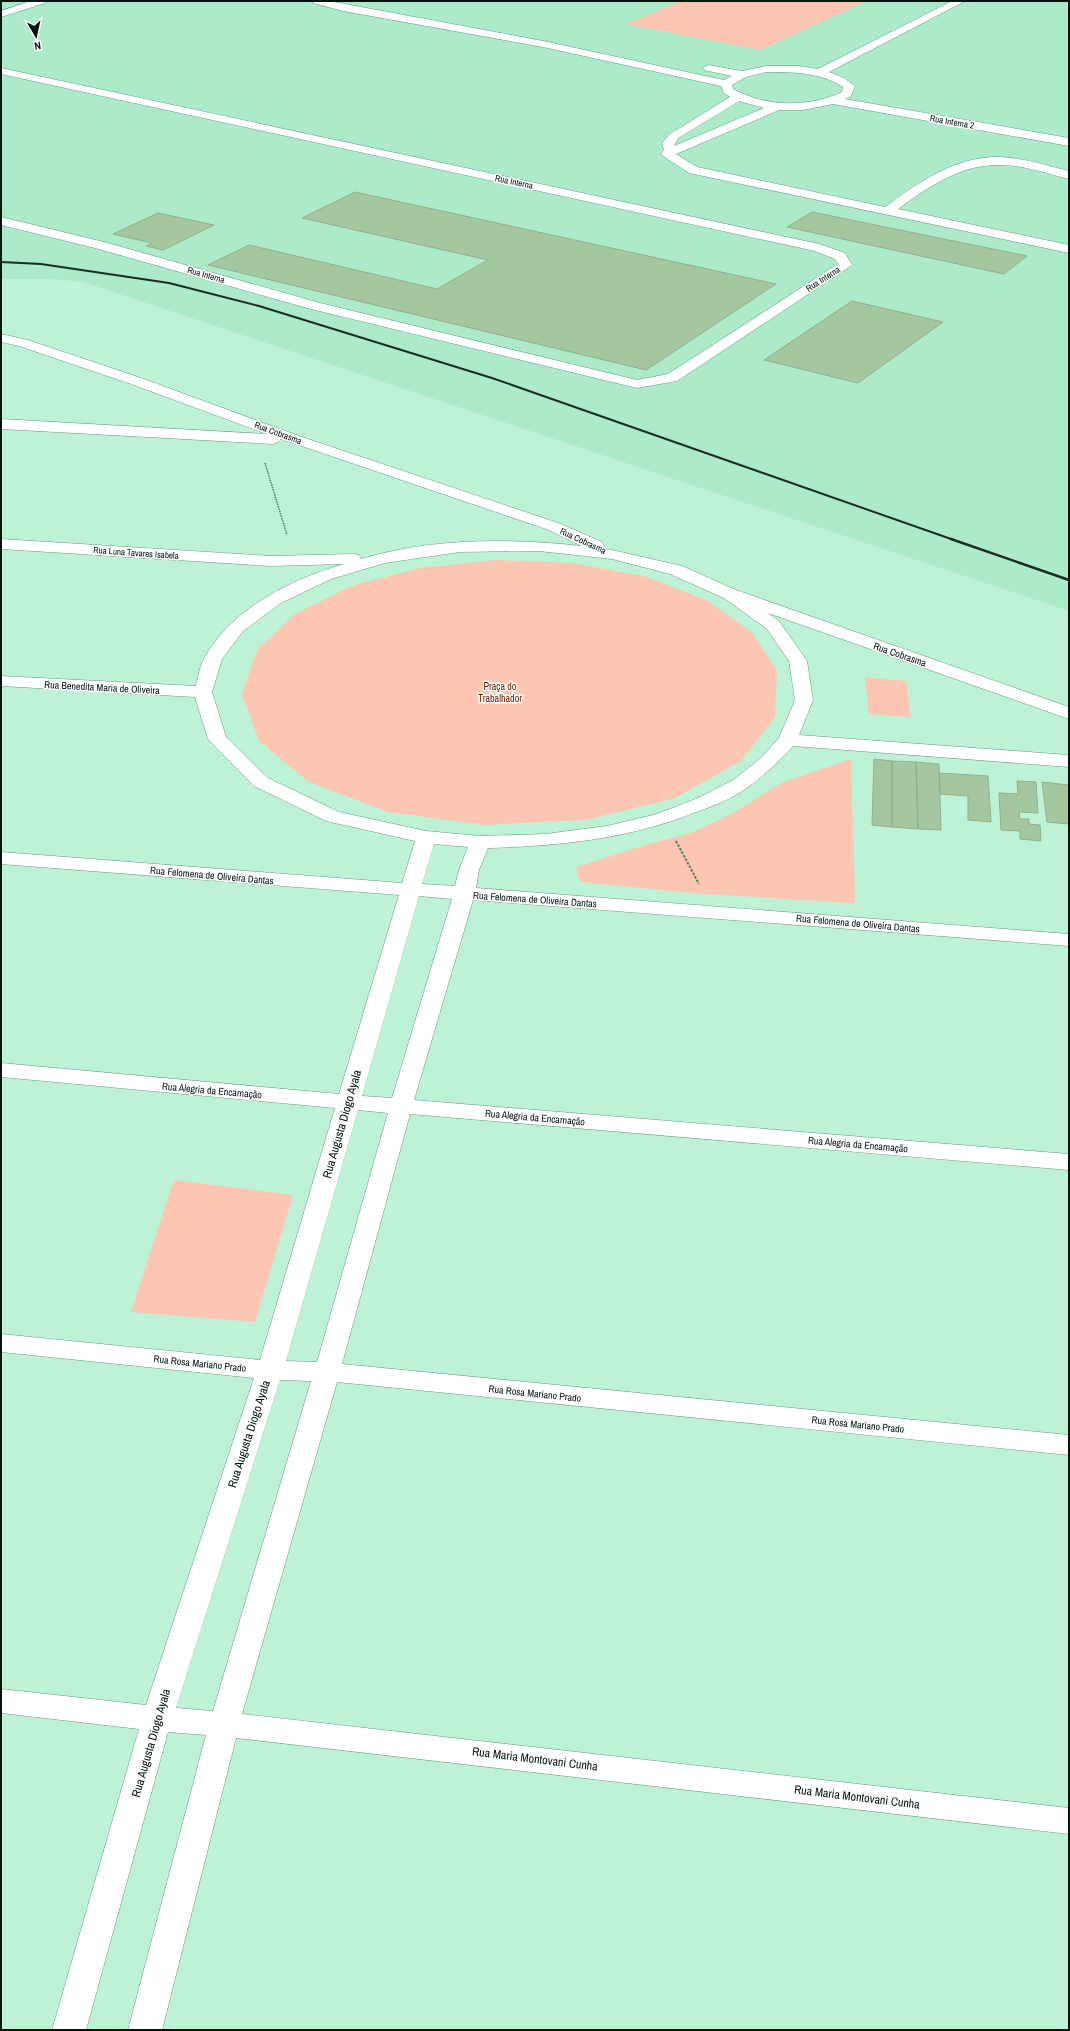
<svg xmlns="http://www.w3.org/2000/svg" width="1070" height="2031" font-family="'Archivo Narrow',sans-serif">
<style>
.built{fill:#adeaca}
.green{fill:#fcc6b2}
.building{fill:#a5c7a0;stroke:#8fb08a}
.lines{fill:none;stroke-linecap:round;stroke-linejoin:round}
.minor-casing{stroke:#67987f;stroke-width:1}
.path-far1{stroke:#577867;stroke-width:1.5;stroke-dasharray:1.5 1;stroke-linecap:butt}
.path{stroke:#577867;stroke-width:2;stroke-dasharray:2.5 1.5;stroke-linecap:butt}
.minor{fill:#fff;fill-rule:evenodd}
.rail-far1{stroke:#192e23;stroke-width:2}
.rail{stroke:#192e23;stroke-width:2.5}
.labels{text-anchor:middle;stroke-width:3;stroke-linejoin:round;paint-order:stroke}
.far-street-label{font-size:9px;fill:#02130a;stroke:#fff}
.street-label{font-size:10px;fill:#02130a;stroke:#fff}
.park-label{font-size:10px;fill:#672201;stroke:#fff}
.near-street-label{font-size:12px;fill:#02130a;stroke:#fff}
</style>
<rect width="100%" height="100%" fill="#bef2d6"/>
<!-- built -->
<path class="built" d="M1 1H1069V611L83 282 52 279H1Z"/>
<!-- green -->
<path class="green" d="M681 1H867L760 50 626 24Z
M495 560 572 563 644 576 706 600 752 632 777 671 775 717 741 761 675 798 585 820 485 825 388 812 309 782 259 741 242 695 257 650 295 614 351 586 420 568Z
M865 677 906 681 911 717 869 714Z
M851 759 855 903 705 894 580 882 576 867 649 844 694 832 733 813 781 783Z
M174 1180 293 1195 255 1322 131 1312Z"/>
<!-- building -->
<path class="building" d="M355 192 776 284 646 370 208 265 249 245 437 289 488 260 302 218Z
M812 212 1027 256 1004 274 787 227Z
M158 213 214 225 163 250 146 246 152 243 113 234Z
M852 301 943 322 858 383 764 360Z
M874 759 892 761V827L872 825Z
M892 761 916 762 918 829 892 827Z
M916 762 939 764 941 830 918 829Z
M939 773 988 776 991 822 968 820V796L940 794Z
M1017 781 1036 782 1038 813 1019 812 1020 819H1029V824L1040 825 1041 841 1020 839V831L1001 830 999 793 1018 794Z
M1042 782 1069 785V824L1047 822Z"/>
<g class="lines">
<defs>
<path id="minor" d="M31 1H46L45 3 1 17V11Z
M312 1H329L543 41 724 80 732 76 704 70 703 68 708 65 742 71 766 66H799L818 69 952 1H965L829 72 844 78 855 86 851 96 845 99 1069 138V146L833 104 803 110H779L676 154 697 167 885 207C919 182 956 156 1000 157 1024 158 1047 166 1069 171V179C1046 173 1023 165 1000 165 961 164 928 187 898 209L1069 245V253L689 173 663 156 661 153 664 150 662 143 670 134 730 97 724 93 721 86 543 47 343 11 313 3ZM766 72C793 72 820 72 843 87L842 92C806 108 767 107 733 89L732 85 746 77ZM739 101 764 108 674 146 678 138Z
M1 68 819 244 845 253 852 265 677 381 637 388 311 309 95 248 1 225V217L104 242 320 303 637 380 668 374 838 264 835 259 815 251 1 74Z
M1 334 28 340 141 378 302 437 561 524 602 542 604 546 603 548 682 566 736 590 1069 707V719L768 613 779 621 807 661 813 700 799 735 1069 755V767L793 746C779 761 765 775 748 787 733 798 714 806 696 812 629 839 559 846 488 848L479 870 476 888 1069 934V946L473 900 414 1100 1069 1154V1170L410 1114 342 1364 1069 1435V1455L337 1382 242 1714 1069 1808V1834L236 1738 162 2030H128L206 1735 168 1732 86 2030H52L139 1729 1 1713V1689L146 1705 254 1378 1 1352V1334L260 1360 335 1108 1 1077V1063L339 1094 399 895 1 864V852L402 883 415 841 326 821 254 786 208 739 195 697 1 686V676L196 686C198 677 200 665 205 657 232 608 292 579 344 564L271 566 1 549V539L271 556 353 554 359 555 361 559C432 538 509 538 582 546L549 530 281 439 278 442 273 444 1 429V419L267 434 131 384 19 346 1 342ZM539 551 612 559 670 574 724 598 767 629 789 661 795 700 779 738 761 758 733 780 698 798 657 814 607 826 545 834 480 836 426 831 339 812 268 778 226 737 212 692 222 659 243 631 281 603 331 579 385 563 460 552ZM434 844 468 847 459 870 455 886 422 884ZM419 896 452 899 392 1098 362 1096ZM358 1110 388 1113 317 1362 286 1361ZM280 1380 311 1381 213 1711 176 1708Z"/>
</defs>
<!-- minor casing -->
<use href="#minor" class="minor-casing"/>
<!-- path-far1 -->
<path class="path-far1" d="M265 463 287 535"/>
<!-- path -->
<path class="path" d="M676 841 699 884"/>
<!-- minor -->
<use href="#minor" class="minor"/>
<!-- rail-far1 -->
<path class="rail-far1" d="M1 262 41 264 169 283 259 306 492 378 954 540"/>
<!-- rail -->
<path class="rail" d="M951 539 1069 580"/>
</g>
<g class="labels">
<!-- far-street labels -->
<g class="far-street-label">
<text transform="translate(952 122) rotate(10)" y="3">Rua Interna 2</text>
<text transform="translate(514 182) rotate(12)" y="3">Rua Interna</text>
<text transform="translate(206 275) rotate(16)" y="3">Rua Interna</text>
<text transform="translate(823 279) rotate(-33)" y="3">Rua Interna</text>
<text transform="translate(278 433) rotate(20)" y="3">Rua Cobrasma</text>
<text transform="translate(583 541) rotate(25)" y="3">Rua Cobrasma</text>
<text transform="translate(136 553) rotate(4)" y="3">Rua Luna Tavares Isabela</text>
</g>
<!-- street labels -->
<g class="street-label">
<text transform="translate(900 654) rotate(19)" y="4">Rua Cobrasma</text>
<text transform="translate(102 687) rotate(3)" y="4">Rua Benedita Maria de Oliveira</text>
<text transform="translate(212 875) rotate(5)" y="4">Rua Felomena de Oliveira Dantas</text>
<text transform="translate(535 899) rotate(4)" y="4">Rua Felomena de Oliveira Dantas</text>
<text transform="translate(858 923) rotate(5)" y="4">Rua Felomena de Oliveira Dantas</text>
<text transform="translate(212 1090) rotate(5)" y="4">Rua Alegria da Encarnação</text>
<text transform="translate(535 1117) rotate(5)" y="4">Rua Alegria da Encarnação</text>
<text transform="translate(858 1144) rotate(5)" y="4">Rua Alegria da Encarnação</text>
<text transform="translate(200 1363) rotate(6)" y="4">Rua Rosa Mariano Prado</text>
<text transform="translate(535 1393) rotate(6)" y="4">Rua Rosa Mariano Prado</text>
<text transform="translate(858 1424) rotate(6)" y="4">Rua Rosa Mariano Prado</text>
</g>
<!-- park labels -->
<g class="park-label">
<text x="500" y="690">Praça do<tspan x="500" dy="12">Trabalhador</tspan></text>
</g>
<!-- near-street labels -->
<g class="near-street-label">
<text transform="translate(342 1124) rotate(-74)" y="4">Rua Augusta Diogo Ayala</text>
<text transform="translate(249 1434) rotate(-72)" y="4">Rua Augusta Diogo Ayala</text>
<text transform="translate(151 1743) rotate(-74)" y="4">Rua Augusta Diogo Ayala</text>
<text transform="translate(535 1759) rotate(7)" y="4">Rua Maria Montovani Cunha</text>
<text transform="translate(857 1797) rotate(7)" y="4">Rua Maria Montovani Cunha</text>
</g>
</g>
<!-- border -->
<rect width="1070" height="2031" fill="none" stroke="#02130a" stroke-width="4"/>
<!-- north arrow -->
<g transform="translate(36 36) rotate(171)" stroke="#ffffff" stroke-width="3" paint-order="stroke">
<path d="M0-3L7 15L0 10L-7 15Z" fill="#02130a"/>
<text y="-6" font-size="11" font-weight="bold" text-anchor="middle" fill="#02130a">N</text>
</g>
</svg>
